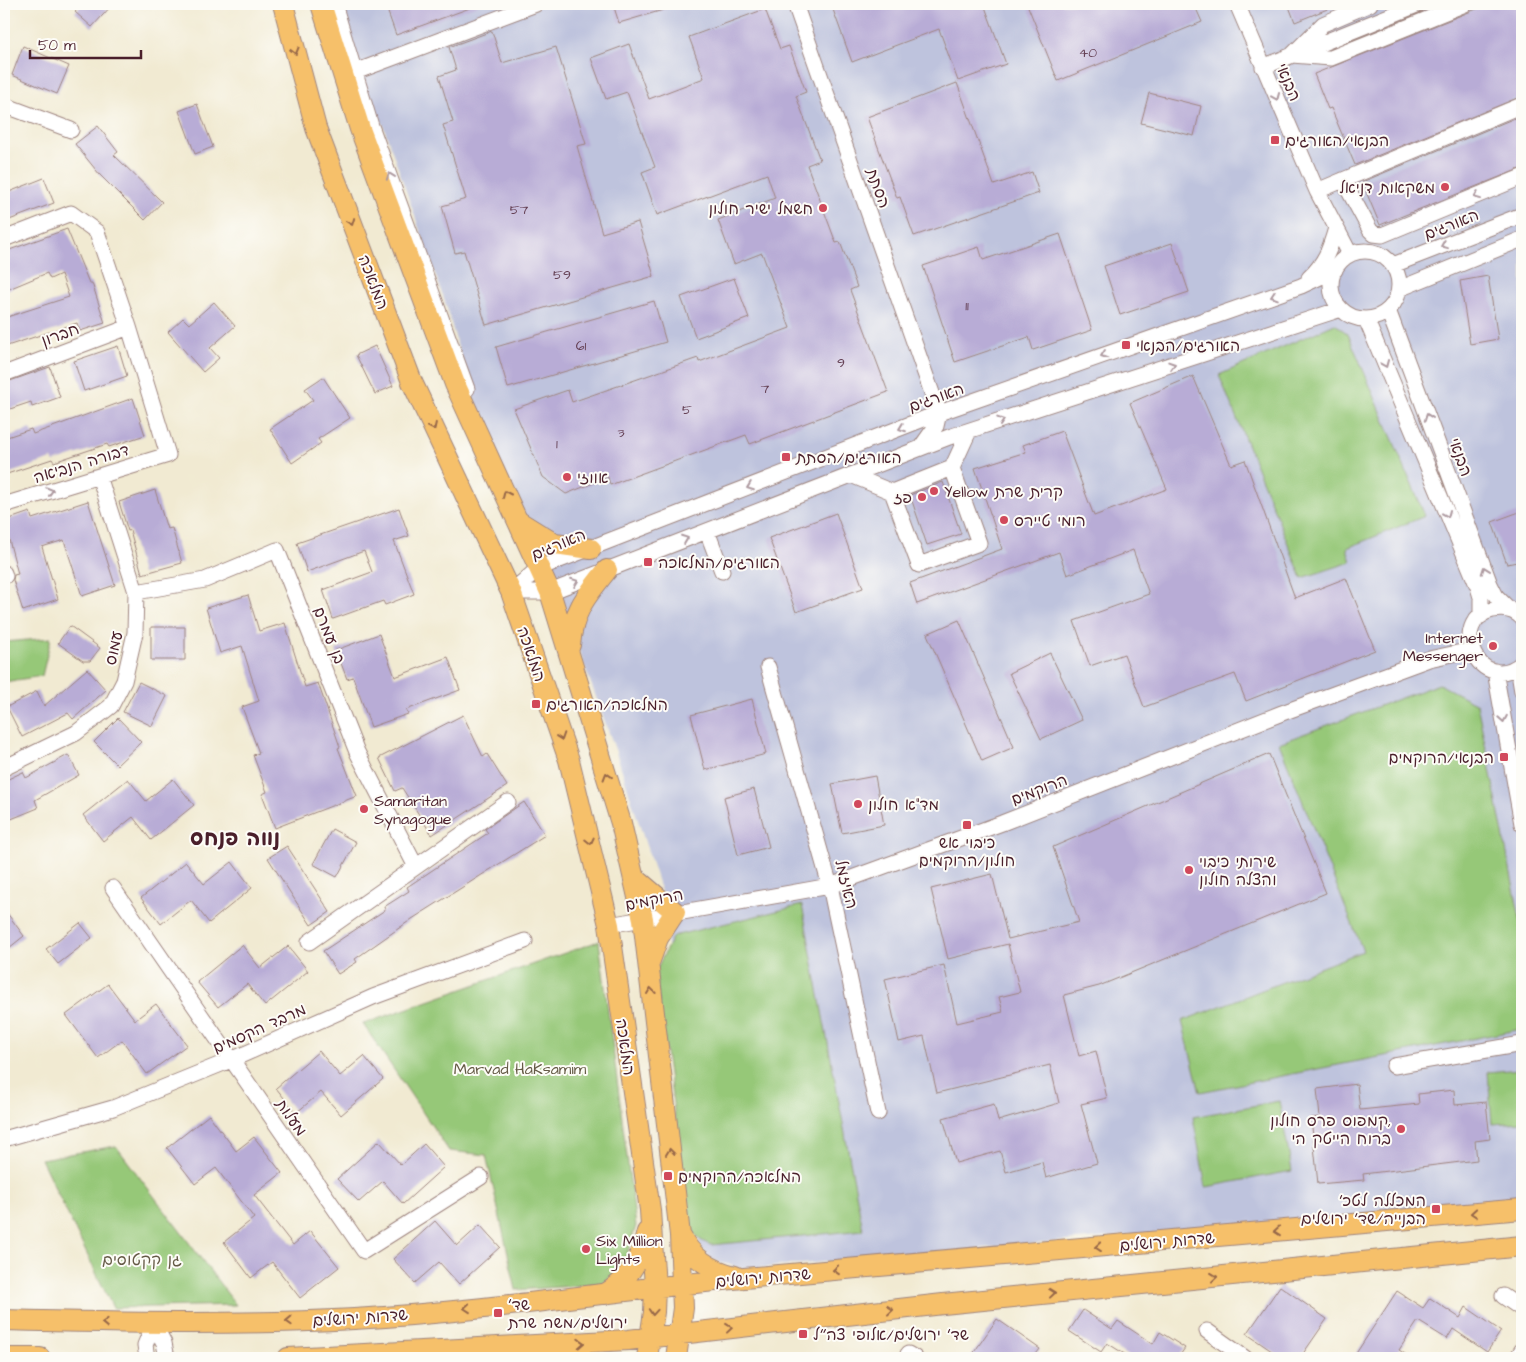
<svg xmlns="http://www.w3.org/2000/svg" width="1526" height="1362" font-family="'Architects Daughter','Playpen Sans Hebrew',sans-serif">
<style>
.industrial{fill:#bec3dd}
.green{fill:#96c878;stroke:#707452}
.building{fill:#b8acd6}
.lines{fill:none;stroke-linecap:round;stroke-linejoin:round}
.minor-casing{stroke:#9e847e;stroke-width:17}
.major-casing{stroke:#9e847e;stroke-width:22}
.minor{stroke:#fff;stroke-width:15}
.major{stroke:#f6c06b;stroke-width:20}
.oneway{stroke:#976748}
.oneway2{stroke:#ae9aa0}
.poi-dot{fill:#d1495b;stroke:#fdfcf7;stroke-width:2}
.labels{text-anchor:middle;stroke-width:4;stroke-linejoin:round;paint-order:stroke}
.number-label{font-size:14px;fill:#664256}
.street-label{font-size:16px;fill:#4a1f2b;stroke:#fdfcf7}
.poi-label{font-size:16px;fill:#4a1f2b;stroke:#fdfcf7;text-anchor:start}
.park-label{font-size:16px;fill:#655a46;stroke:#fdfcf7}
.district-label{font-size:21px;font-weight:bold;fill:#4a1f2b;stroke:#fdfcf7}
</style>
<rect width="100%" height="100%" fill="#fdfcf7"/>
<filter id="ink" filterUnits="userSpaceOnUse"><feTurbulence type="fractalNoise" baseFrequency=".02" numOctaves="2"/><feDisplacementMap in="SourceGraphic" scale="10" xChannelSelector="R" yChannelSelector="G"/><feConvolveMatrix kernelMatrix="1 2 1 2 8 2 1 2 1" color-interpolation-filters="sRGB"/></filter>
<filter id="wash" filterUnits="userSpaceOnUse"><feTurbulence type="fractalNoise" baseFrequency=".0096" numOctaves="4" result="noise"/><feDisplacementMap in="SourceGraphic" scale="20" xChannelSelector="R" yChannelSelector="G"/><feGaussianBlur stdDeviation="1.12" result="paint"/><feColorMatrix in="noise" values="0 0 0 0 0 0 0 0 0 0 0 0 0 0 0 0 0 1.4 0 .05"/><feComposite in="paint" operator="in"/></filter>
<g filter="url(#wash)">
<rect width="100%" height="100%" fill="#f1ead2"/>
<!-- industrial -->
<path class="industrial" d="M318 4H1522V1201L744 1269 713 1260 701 1248 697 1237 662 895 616 752 553 579 479 423 446 305 383 125Z"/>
<!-- green -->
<path class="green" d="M1335 324 1348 334 1425 516 1347 548 1351 562 1302 578 1219 375Z
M51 638 42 676 4 682V642Z
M1439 684 1477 704 1522 929V1029L1200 1092 1182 1021 1363 951 1279 743Z
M802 905 863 1230 711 1245C697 1240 693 1234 689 1220L655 972 673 936Z
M599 941 636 1226 624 1264 603 1284 516 1290 486 1155 449 1151 363 1024Z
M1520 1069 1522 1122 1492 1124 1488 1072Z
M1279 1101 1292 1171 1206 1187 1193 1117Z
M116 1146 236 1305 113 1308 41 1159Z"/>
<g id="blocks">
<!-- building -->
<path class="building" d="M82 4H113L92 27 75 12Z
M385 4H478V5L396 35Z
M613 4H672L673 7 619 23Z
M831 4H984L1006 64 958 81 939 29 852 62Z
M1027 4H1194L1202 22 1058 81Z
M1288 4H1340L1295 22Z
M1489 4H1522V96L1355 165 1331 108 1328 109 1314 74Z
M765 9 780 49 789 46 806 92 796 96 820 160 807 165 836 243 840 242 857 287 850 290 888 392 750 444 746 435 610 485 608 477 566 494 543 477 514 409 568 390 572 402 698 358 699 362 790 328 762 253 734 264 718 220 775 198 767 174 657 215 642 172 655 167 627 92 606 99 591 58 629 44 649 99 704 78 689 37Z
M492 31 502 63 556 47 586 144 577 146 602 233 638 222 654 276 486 325 464 251 455 253 442 206 466 199 443 125 453 122 439 76 456 70 449 47Z
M23 46 69 66 57 94 12 75Z
M957 83 994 185 1032 172 1039 193 914 236 900 197 897 198 867 117Z
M1149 93 1201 106 1194 136 1141 123Z
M197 104 213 147 195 154 179 111Z
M1522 115V168L1380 225 1362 182Z
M98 126 118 152 114 155 162 202 145 220 100 175 75 144Z
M44 178 54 203 4 222V194Z
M67 229 89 283H92L105 323 80 331 77 323 4 347V318L69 297 61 274 50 279 47 273 4 291V252Z
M1060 234 1092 330 1033 350 1029 337 955 362 923 266 979 247 983 260Z
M1172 243 1189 292 1120 315 1104 266Z
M1488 276 1498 339 1470 344 1460 281Z
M734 278 749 318 696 338 681 297Z
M654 301 666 342 508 388 496 347Z
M214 302 235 326 210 348 219 358 203 372 168 332 183 318 189 324Z
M118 346 127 376 84 391 74 361Z
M375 346 393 386 375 394 356 355Z
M50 367 60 397 32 407 31 402 4 411V383Z
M1193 376 1231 465 1245 460 1295 598 1346 578 1375 650 1246 701 1235 674 1144 707 1124 654 1090 666 1074 621 1149 594 1133 550 1067 575 1059 552 917 604 910 583 1002 549 975 468 1026 452 1023 445 1062 431 1094 516 1167 489 1130 403Z
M323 377 350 418 318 439 321 443 292 463 270 429 313 400 305 389Z
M133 398 145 435 109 447 107 444 54 462 52 459 4 475V438L31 429 33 434Z
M943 482 961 534 927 545 910 495Z
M155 490 167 529 172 528 182 563 142 574 130 530 128 531 119 502Z
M88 501 115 585 82 596 64 540 42 547 58 599 23 611 13 580 14 575 18 574 4 521 30 512 32 519Z
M399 508 409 536 394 541 414 594 385 605 383 601 333 619 323 590 372 572 364 551 307 572 297 543Z
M1522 511V561L1507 564 1492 522Z
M836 513 863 588 796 612 769 538Z
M248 595 259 631 285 623 305 687 318 683 340 747 338 748 357 796 275 828 262 794 267 792 253 755 259 753 242 707 259 701 242 646 220 653 206 608Z
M959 620 1014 747 982 761 927 634Z
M70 626 100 648 90 661H83L58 643Z
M151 627H185V660H151Z
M379 634 395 677 448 657 460 690 406 710 408 714 371 727 353 677 347 679 336 650Z
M1050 653 1082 720 1041 739 1009 673Z
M87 669 106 690 73 719 68 713 22 737 7 707 37 691 44 706Z
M139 682 167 696 152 726 123 712Z
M752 699 766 754 705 770 691 715Z
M463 715 483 757 487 754 507 786 432 835 402 788 395 791 379 758Z
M118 718 141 742 117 765 94 742Z
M1269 754 1326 893 1099 986 1064 995 1079 1056 1096 1051 1107 1098 1081 1104 1097 1163 1046 1178 1042 1162 1006 1172 1000 1151 956 1163 943 1118 994 1104 998 1121 1059 1103 1050 1065 937 1093 924 1036 899 1042 885 979 944 965 957 1023 1003 1012 999 997 1020 992 1008 944 948 959 931 889 992 874 1008 939 1079 922 1053 847Z
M68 755 79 775 35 800 38 808 4 822V781L23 772 26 778Z
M875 776 884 825 842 833 832 784Z
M128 779 146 801 173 779 194 805 151 840 133 817 103 841 83 815Z
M754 789 769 847 738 855 724 797Z
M524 802 545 835 412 919 355 959 357 962 338 974 323 951 385 910 384 907 409 891 407 887 488 833 485 829Z
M332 829 356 842 337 877 313 864Z
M287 846 330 912 311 925 268 858Z
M186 862 204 884 232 862 252 888 209 923 191 900 161 924 141 898Z
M4 909 24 936 4 952Z
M80 923 92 938 58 964 46 949Z
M242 945 260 968 288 946 308 971 265 1006 247 984 218 1007 197 982Z
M108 984 135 1020 156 1004 187 1045 147 1074 122 1040 98 1058 66 1015Z
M319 1051 340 1076 364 1056 383 1079 341 1115 321 1092 296 1113 276 1088Z
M1357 1084 1360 1110 1419 1104 1418 1094 1454 1090 1455 1105 1486 1102 1490 1139 1475 1141 1477 1160 1363 1174 1364 1180 1318 1184 1311 1118 1320 1117 1317 1089Z
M209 1115 236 1151 254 1137 282 1173 254 1195 293 1245 310 1231 339 1267 300 1298 272 1262 251 1278 224 1242 254 1218 216 1168 195 1184 167 1148Z
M379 1141 401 1165 424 1144 444 1167 403 1204 383 1181 359 1202 337 1179Z
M435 1221 457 1246 480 1225 500 1247 459 1284 439 1262 415 1283 393 1259Z
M1280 1286 1327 1319 1300 1358H1282L1247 1334Z
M1397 1291 1423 1308 1430 1298 1460 1318 1466 1307 1501 1331 1487 1352 1453 1329 1447 1339 1418 1321 1399 1350 1411 1358H1353Z
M1083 1310 1112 1329 1118 1321 1153 1344 1160 1332 1185 1348 1178 1358H1131L1107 1343 1101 1352 1069 1331Z
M997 1319 1040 1349 1033 1358H970Z"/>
</g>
</g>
<g filter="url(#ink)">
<use href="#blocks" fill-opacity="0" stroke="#9e847e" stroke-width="1"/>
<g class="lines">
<defs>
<path id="minor" d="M334 4 371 126 467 389
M795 4 939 413 936 426 921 447
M1237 4 1317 191 1350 254
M1370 4 1323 24 1292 55 1331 58 1465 4
M1263 67 1419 4
M355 72 536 4
M4 105 71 130
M1343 180 1370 230 1374 234 1382 235 1522 177
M1317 191 1522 105
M4 239 71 213 97 232 129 327 168 455 4 505
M1331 285a34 34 0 1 1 68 0a34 34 0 1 1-68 0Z
M1393 265 1522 215
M1309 278C1325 263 1330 249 1336 228
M1399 289 1522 239
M1388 310 1490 584 1496 596 1510 610
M1366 319 1478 587 1481 597V616
M4 374 129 327
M851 475 892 492 952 468 969 431
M892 492 919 565 979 543 952 468
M707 531 722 571
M4 573 5 576
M136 592 205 580 277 550 357 752 415 865
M511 592 539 568 939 413 1301 286 1335 270
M511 592H550L949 437 1341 309
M1522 618C1515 610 1504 608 1493 610 1446 620 1479 698 1522 663
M768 667 830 886 878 1113
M1518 667 1522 691
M1495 671 1522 824
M4 768 76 733 111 706 124 681 135 633 136 592 99 476
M113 888 364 1251 481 1177
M609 925 830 886 1002 823 1282 713 1429 659 1471 650
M309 942 508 802
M1394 1066 1522 1044
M4 1139 113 1108 231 1060 373 997 525 941
M1503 1296 1522 1309
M154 1324 164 1343 167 1358
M1207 1331 1245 1358
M908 1354 915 1358
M147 1358 145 1345 154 1324
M1517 1358 1522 1350"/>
<path id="major" d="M283 4 316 128 412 382 511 592 569 760 609 925 650 1210 655 1287 654 1312 647 1358
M321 4 360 129 455 384 550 592 621 823 643 919 680 1235 683 1308 676 1358
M518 521 555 544 591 549
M570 645C573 611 586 596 607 570
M635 878 675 912 658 938 649 963
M680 1235C692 1258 710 1270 735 1276
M605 1294C629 1280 641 1259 647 1232
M4 1320C121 1323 237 1325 354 1319 485 1312 614 1290 744 1278L1522 1209
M4 1358H40
M288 1358 628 1340 943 1304 1522 1246"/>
</defs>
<!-- minor casing -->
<use href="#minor" class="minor-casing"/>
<!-- major casing -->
<use href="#major" class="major-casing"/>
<!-- minor -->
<use href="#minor" class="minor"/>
<!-- major -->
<use href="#major" class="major"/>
</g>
<!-- one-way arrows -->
<defs><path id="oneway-chevron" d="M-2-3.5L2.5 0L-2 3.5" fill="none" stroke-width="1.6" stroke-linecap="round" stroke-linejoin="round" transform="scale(1.25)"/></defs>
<g class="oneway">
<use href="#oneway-chevron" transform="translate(295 51) rotate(75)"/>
<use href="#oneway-chevron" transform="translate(351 222) rotate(69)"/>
<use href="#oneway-chevron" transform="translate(433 427) rotate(65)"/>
<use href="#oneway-chevron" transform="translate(506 494) rotate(-114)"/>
<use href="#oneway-chevron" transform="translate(561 737) rotate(71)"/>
<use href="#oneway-chevron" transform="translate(607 776) rotate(-107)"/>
<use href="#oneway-chevron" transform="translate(590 841) rotate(77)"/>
<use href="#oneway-chevron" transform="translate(651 991) rotate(-97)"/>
<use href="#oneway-chevron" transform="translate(670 1152) rotate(-97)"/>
<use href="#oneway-chevron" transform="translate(1474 1213) rotate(175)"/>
<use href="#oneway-chevron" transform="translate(1277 1231) rotate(175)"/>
<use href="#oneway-chevron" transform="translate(1098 1247) rotate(175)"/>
<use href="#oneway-chevron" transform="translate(836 1270) rotate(175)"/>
<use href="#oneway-chevron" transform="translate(1214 1277) rotate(-6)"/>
<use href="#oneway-chevron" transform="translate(1052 1293) rotate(-6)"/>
<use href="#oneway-chevron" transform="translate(467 1308) rotate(175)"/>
<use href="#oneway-chevron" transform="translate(890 1310) rotate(-6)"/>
<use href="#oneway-chevron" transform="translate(653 1312) rotate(94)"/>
<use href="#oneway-chevron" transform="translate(289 1321) rotate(178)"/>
<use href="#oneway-chevron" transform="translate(105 1323) rotate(-178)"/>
<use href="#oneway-chevron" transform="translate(729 1328) rotate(-6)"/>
<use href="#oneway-chevron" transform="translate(581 1343) rotate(-3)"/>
</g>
<g class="oneway2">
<use href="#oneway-chevron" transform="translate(1276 97) rotate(67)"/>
<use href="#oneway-chevron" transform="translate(390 176) rotate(-110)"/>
<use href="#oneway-chevron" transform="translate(1477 196) rotate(158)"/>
<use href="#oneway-chevron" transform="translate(1444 245) rotate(158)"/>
<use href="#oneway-chevron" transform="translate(1274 296) rotate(161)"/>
<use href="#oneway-chevron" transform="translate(1104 355) rotate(161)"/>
<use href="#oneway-chevron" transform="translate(1385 364) rotate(67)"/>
<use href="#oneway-chevron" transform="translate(1172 365) rotate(-18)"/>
<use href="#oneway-chevron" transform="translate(1428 417) rotate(-110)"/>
<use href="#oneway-chevron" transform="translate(1001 421) rotate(-18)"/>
<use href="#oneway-chevron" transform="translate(902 428) rotate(159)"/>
<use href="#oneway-chevron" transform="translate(750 487) rotate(159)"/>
<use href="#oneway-chevron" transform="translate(50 491) rotate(-17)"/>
<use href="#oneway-chevron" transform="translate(1447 514) rotate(67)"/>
<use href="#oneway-chevron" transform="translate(685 539) rotate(-21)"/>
<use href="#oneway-chevron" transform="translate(1485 570) rotate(-110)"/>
<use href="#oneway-chevron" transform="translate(575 582) rotate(-21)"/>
<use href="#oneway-chevron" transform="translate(1503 719) rotate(80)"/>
</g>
</g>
<!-- markers -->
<g class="poi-dot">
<rect x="1270" y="135" width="10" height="10" rx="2.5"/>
<circle cx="1445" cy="187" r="5"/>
<circle cx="823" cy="208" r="5"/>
<rect x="1121" y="340" width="10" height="10" rx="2.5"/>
<rect x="781" y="452" width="10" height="10" rx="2.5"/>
<circle cx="567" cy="477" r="5"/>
<circle cx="934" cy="491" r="5"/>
<circle cx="922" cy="497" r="5"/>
<circle cx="1004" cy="520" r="5"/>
<rect x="643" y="557" width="10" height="10" rx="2.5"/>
<circle cx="1493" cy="646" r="5"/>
<rect x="531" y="699" width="10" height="10" rx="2.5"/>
<rect x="1499" y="752" width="10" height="10" rx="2.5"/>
<circle cx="858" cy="804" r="5"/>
<circle cx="364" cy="809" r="5"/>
<rect x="962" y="820" width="10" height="10" rx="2.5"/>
<circle cx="1189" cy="870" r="5"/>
<circle cx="1401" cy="1129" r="5"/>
<rect x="663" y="1171" width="10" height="10" rx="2.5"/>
<rect x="1431" y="1204" width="10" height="10" rx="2.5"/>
<circle cx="586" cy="1249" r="5"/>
<rect x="493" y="1308" width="10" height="10" rx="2.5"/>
<rect x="798" y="1329" width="10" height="10" rx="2.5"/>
</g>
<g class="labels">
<!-- number labels -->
<g class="number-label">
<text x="1088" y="57">40</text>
<text x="519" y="214">57</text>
<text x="562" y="279">59</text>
<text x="967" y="310">11</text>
<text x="581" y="350">61</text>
<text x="841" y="367">9</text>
<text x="765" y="393">7</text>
<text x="687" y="414">5</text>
<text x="621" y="437">3</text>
<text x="557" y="448">1</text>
</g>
<!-- street labels -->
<g class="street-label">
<text transform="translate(1289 82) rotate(67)" y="6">הבנאי</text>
<text transform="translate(879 188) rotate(70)" y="6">הסתת</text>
<text transform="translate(1451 224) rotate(-22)" y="6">האורגים</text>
<text transform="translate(374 282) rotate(69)" y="6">המלאכה</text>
<text transform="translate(60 334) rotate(-20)" y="6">חברון</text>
<text transform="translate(936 397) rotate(-20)" y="6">האורגים</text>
<text transform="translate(1461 457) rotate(70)" y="6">הבנאי</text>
<text transform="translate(81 463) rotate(-17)" y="6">דבורה הנביאה</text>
<text transform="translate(558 544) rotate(-23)" y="6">האורגים</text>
<text transform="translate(330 635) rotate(68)" y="6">בן עמרם</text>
<text transform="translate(113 648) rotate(-78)" y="6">עמוס</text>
<text transform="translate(532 654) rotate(71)" y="6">המלאכה</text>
<text transform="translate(1039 789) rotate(-21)" y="6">הרוקמים</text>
<text transform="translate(847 884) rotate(76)" y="6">האיזמל</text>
<text transform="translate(654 899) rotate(-11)" y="6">הרוקמים</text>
<text transform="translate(259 1028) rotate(-24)" y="6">מרבד הקסמים</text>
<text transform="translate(626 1047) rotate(82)" y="6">המלאכה</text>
<text transform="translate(292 1117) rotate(55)" y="6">מעלות</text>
<text transform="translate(1167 1241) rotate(-5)" y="6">שדרות ירושלים</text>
<text transform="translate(763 1277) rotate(-5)" y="6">שדרות ירושלים</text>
<text transform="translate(360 1317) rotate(-4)" y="6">שדרות ירושלים</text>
</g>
<!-- poi labels -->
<g class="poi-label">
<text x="1285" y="146">הבנאי/האורגים</text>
<text x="1435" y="193" text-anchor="end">משקאות דניאל</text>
<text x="813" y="214" text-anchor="end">חשמל ישיר חולון</text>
<text x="1136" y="351">האורגים/הבנאי</text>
<text x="796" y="463">האורגים/הסתת</text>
<text x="577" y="483">אווזי</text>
<text x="944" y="497">Yellow קרית שרת</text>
<text x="912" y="503" text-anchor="end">פז</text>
<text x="1014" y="526">רומי טיירס</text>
<text x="658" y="568">האורגים/המלאכה</text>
<text x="1483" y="643" text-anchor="end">Internet<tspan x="1483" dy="18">Messenger</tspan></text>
<text x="546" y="710">המלאכה/האורגים</text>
<text x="1494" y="763" text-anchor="end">הבנאי/הרוקמים</text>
<text x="374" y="806">Samaritan<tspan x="374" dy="18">Synagogue</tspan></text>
<text x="868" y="810">מד"א חולון</text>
<text x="967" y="848" text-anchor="middle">כיבוי אש<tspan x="967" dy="18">חולון/הרוקמים</tspan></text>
<text x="1199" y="867">שירותי כיבוי<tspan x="1199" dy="18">והצלה חולון</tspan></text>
<text x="1391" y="1126" text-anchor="end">קמפוס פרס חולון,<tspan x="1391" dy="18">ברוח הייטק הי</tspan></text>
<text x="678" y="1182">המלאכה/הרוקמים</text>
<text x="1426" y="1206" text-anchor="end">המכללה לטכ׳<tspan x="1426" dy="18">הבנייה/שד׳ ירושלים</tspan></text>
<text x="596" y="1246">Six Million<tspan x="596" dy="18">Lights</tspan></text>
<text x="508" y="1310">שד׳<tspan x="508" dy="18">ירושלים/משה שרת</tspan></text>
<text x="813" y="1340">שד׳ ירושלים/אלופי צה״ל</text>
</g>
<!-- park labels -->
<g class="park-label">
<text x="520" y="1074">Marvad HaKsamim</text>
<text x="142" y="1265">גן קקטוסים</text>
</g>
<!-- district labels -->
<g class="district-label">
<text x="235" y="845">נווה פנחס</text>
</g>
</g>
<!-- margin -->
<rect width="1526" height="1362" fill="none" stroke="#fdfcf7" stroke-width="20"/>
<!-- scale -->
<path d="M30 50v8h111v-8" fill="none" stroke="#4a1f2b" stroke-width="2.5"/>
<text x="38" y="50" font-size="15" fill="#4a1f2b" stroke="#fdfcf7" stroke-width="4" paint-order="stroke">50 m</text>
</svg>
